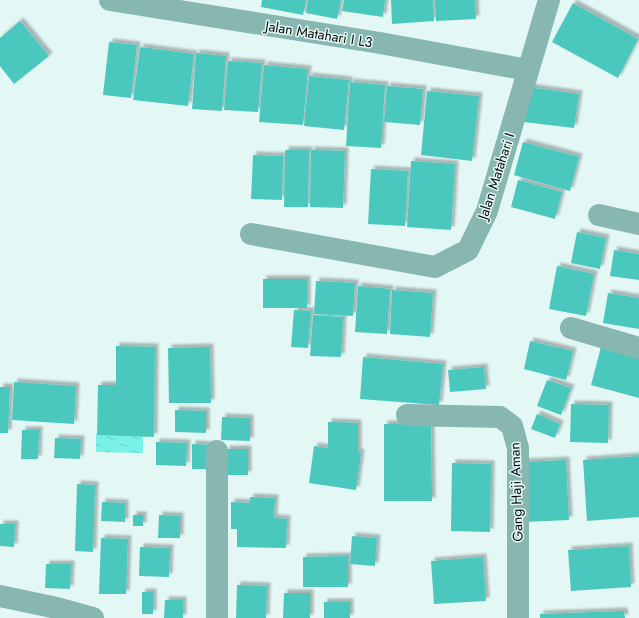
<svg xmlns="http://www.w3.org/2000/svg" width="639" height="618" font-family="Jost,sans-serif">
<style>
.water{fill:url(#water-ripples)}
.building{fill:#4cc8be;filter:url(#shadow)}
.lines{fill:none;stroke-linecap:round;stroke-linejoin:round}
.minor{stroke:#88b6b1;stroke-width:22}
.labels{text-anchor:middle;stroke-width:3;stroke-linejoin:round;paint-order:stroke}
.street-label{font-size:14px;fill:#070d0d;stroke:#e3f7f4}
</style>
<defs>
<pattern id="water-ripples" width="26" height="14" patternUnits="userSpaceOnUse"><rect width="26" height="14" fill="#79f1e6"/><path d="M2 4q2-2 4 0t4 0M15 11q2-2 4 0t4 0" fill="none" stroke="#67cdc4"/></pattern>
<filter id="shadow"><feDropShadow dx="3.5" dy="-3.5" stdDeviation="1" flood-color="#0004"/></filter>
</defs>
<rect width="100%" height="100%" fill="#e3f7f4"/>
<!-- water -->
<path class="water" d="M96 434 143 435V453L96 452Z"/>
<!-- building -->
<path class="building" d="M262 0H306L303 15 261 7Z
M308 0H341L337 19 306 13Z
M344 0H385L383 17 342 11Z
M391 0H433L434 21 392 24Z
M435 0H475L476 19 436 21Z
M573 3 638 39 618 78 552 42Z
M20 21 49 56 14 84 0 66V38Z
M109 42 137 45 131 98 103 95Z
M140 47 194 54 188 106 133 100Z
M196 53 226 56 222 111 192 109Z
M228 61 262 63 258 112 224 110Z
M264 65 308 69 303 125 259 122Z
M309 76 349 80 344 130 304 126Z
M350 82 385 85 381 148 346 146Z
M387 86 423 89 420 125 384 122Z
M528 87 579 94 574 128 524 122Z
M427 91 479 96 472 161 421 155Z
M523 142 579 157 570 191 514 175Z
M285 150H309L308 207H284Z
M311 150 345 151 343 208 310 207Z
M253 155 283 156 282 200 251 199Z
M411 161 455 164 451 230 407 227Z
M371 169 408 171 405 226 368 224Z
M518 180 562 192 555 219 511 207Z
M577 232 606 238 600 269 571 263Z
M614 250 639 254V280L610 276Z
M557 266 594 274 586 316 549 309Z
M263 279H307V308H263Z
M316 281 355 283 353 316 314 314Z
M358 286 390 289 387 334 355 332Z
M392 290 433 293 430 337 390 334Z
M608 293 639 298V329L603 323Z
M294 310 311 311 308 348 291 347Z
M313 315 343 317 341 357 310 356Z
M530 341 573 351 566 380 524 369Z
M602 343 639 353V398L591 385Z
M116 346 155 347 154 437 97 435 98 385H116Z
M210 347 211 403H169L168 348Z
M363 357 443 364 439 405 360 399Z
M484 367 486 389 450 392 448 370Z
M547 380 571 388 561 415 537 406Z
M14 382 76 386 74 424 12 420Z
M0 387H10L8 433H0Z
M571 404 609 405 608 443 570 442Z
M175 410 206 411V433L175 432Z
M537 414 560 424 555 438 531 429Z
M222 417 250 418V441L221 440Z
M328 422 358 423V452L361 453 356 490 309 483 314 446 328 448Z
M384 424H431L432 501H384Z
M22 430H39L38 459H21Z
M55 438 81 439 80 459 54 458Z
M156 442 187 443 186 466 156 465Z
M192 444 211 445 210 469H192Z
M226 449H248V475H225Z
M639 456V517L587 521 583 460Z
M566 460 569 520 526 522 523 462Z
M452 463 491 464 490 532 451 531Z
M77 484 95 485 93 552 75 551Z
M250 497 275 498 274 518 287 519 286 548 237 547V529H231V502L250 503Z
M102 502 125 503V522L101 521Z
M133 515H143V526H133Z
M159 515 180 516V538H158Z
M0 524H15L14 547 0 546Z
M352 536 377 538 375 566 350 564Z
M101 538 128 539 126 594H99Z
M629 546 631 587 571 591 568 550Z
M140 547 170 548 169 577 139 576Z
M348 556V587H303V557Z
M483 557 486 601 434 604 431 561Z
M46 564H71L70 589 45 588Z
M237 585 267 586 266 618H236Z
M142 592H153V614H142Z
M284 593H310V618H283Z
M165 600H183V618H164Z
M324 602H350V618H324Z
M624 611 625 618H540V614Z"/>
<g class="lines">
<!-- minor -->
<path class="minor" d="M110 0 380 43 528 70
M599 215 639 224
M251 234 435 267 468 250 487 211 549 0
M571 328 639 348
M407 415 500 417 512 426 518 448V618
M217 451V618
M0 596 57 608 93 618"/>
</g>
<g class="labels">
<!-- street labels -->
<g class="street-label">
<text transform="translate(319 34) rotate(9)" y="5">Jalan Matahari I L3</text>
<text transform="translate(496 176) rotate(-72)" y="5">Jalan Matahari I</text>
<text transform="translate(516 492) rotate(-92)" y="5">Gang Haji Aman</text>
</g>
</g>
</svg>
